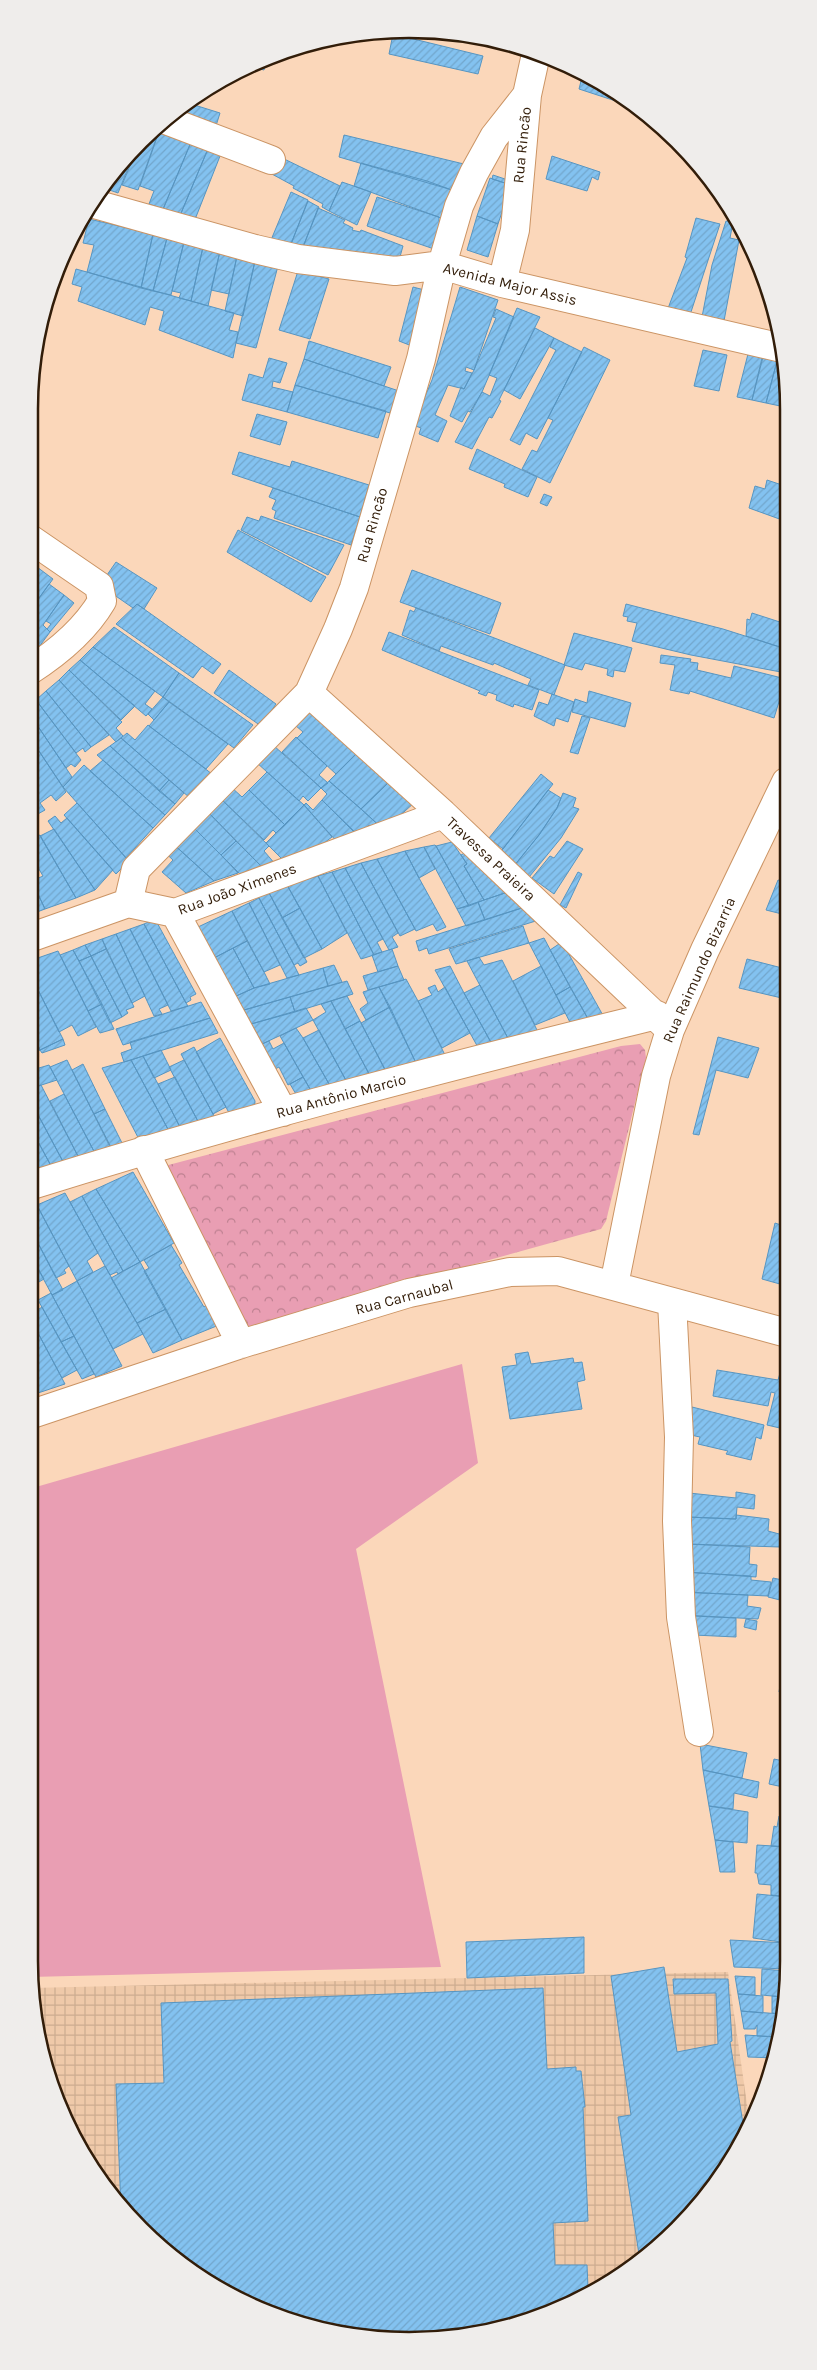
<svg xmlns="http://www.w3.org/2000/svg" width="817" height="2370" font-family="Karla,sans-serif">
<style>
.industrial{fill:url(#industrial-grid)}
.grass{fill:#e99eb3}
.park{fill:url(#park-crowns)}
.building{fill:url(#building-hatch);stroke:#5795c1}
.lines{fill:none;stroke-linecap:round;stroke-linejoin:round}
.minor-casing{stroke:#cb9464;stroke-width:30}
.minor{stroke:#fff;stroke-width:28}
.labels{text-anchor:middle;stroke-width:4;stroke-linejoin:round;paint-order:stroke}
.street-label{font-size:15px;fill:#321d09;stroke:#fff}
.rim{fill:none;stroke:#321d09;stroke-width:2.5}
</style>
<defs>
<pattern id="industrial-grid" width="8" height="8" patternUnits="userSpaceOnUse" patternTransform="scale(1.25)"><rect width="8" height="8" fill="#efc9a9"/><path d="M0 4h8M4 0v8" fill="none" stroke="#cdac90"/></pattern>
<pattern id="park-crowns" width="20" height="18" patternUnits="userSpaceOnUse" patternTransform="scale(1.25)"><rect width="20" height="18" fill="#e99eb3"/><path d="M2 6a3 3 0 1 1 6 0M12 15a3 3 0 1 1 6 0" fill="none" stroke="#bd8090"/></pattern>
<pattern id="building-hatch" width="6" height="6" patternUnits="userSpaceOnUse" patternTransform="scale(1.25)"><rect width="6" height="6" fill="#83c2f0"/><path d="M-1 1l2-2M0 6l6-6M5 7l2-2" fill="none" stroke="#72a6cc"/></pattern>
</defs>
<rect width="100%" height="100%" fill="#fbd7ba"/>
<!-- industrial -->
<path class="industrial" d="M728 1972 749 2118 724 2173 677 2230 620 2277 507 2328 433 2340 359 2338 240 2302 177 2263 123 2212 58 2107 36 2035 31 1988Z"/>
<!-- grass -->
<path class="grass" d="M462 1364 478 1463 356 1549 441 1967 30 1977 29 1489Z"/>
<!-- park -->
<path class="park" d="M640 1044 645 1050 646 1058 606 1221 601 1229 243 1328 157 1168 621 1046Z"/>
<!-- building -->
<path class="building" d="M393 34 483 56 478 74 389 54Z
M263 60 266 61 264 70 249 66Z
M583 73 599 80 631 106 579 89Z
M213 84 208 97 199 94Z
M188 101V103L220 113 215 129 166 117Z
M162 123 194 135 163 209 149 204 154 191 140 186Z
M194 135 210 144 179 218 162 212Z
M344 135 468 165 459 192 339 157Z
M146 136 156 139 138 190 122 185 139 144Z
M210 144 222 151 194 222 179 218Z
M278 156 340 186 329 211 322 207 323 204 293 188 294 186 270 173Z
M552 156 600 172 598 180 592 177 587 191 546 179Z
M125 158 131 161 118 193 101 187Z
M361 163 427 181 463 194 449 221 354 186Z
M493 175 511 181V185L492 179Z
M490 178 511 185 498 224 477 216Z
M342 182 371 192 357 225 329 211Z
M291 192 308 200 291 244 271 240Z
M377 197 439 217V221L443 222 437 250 367 226Z
M308 201 319 207 303 247 291 244Z
M318 208 345 220 343 223 353 228 352 230 360 232 361 230 403 246 398 264 303 247Z
M477 216 498 224 488 257 467 250Z
M696 218 720 224 689 318 667 311 687 258 685 257Z
M89 219 153 234 141 288 87 272 94 245 83 243Z
M726 221 733 222 730 238 739 240 724 321 702 317 712 265Z
M153 234 167 238 153 291 141 288Z
M167 238 184 242 171 295 153 291Z
M184 242 203 247 191 301 179 298 181 293 172 291Z
M203 247 220 251 208 306 191 301Z
M220 251 237 256 229 294 211 290Z
M237 256 255 261 243 316 225 311Z
M255 261 278 266 256 348 236 343Z
M76 269 234 313 229 330 238 332 233 358 159 330 164 311 150 307 145 325 78 301 82 287 72 284Z
M298 271 329 279 310 339 279 330Z
M413 287 432 292 417 348 399 341Z
M460 287 498 300 474 370 466 367 465 371 472 373 464 389 448 385 435 415 447 421 438 442 419 434 421 428 413 425 432 380Z
M517 308 540 317 499 400 501 401 492 418 489 417 472 449 455 442 482 392 490 396 497 378 489 375Z
M496 309 514 317 482 392 470 412 468 411 462 422 450 416 461 387 464 389 474 370 496 318 493 317Z
M535 328 554 338 520 399 504 390Z
M554 338 582 352 537 439 526 433 520 445 510 440 556 350 550 347Z
M309 341 391 367 384 386 304 359Z
M584 347 610 360 550 483 522 469 532 450 537 452 553 420 548 418Z
M703 350 727 355 719 391 694 386Z
M748 354 762 358 752 400 737 397Z
M763 357 777 361 766 403 752 400Z
M269 358 287 363 280 383 273 381 272 387 293 392 287 412 242 400 249 374 263 378Z
M304 359 399 391 390 413 295 385Z
M777 361 785 363V407L766 403Z
M295 385 386 411 378 438 287 412Z
M257 414 287 422 280 445 250 436Z
M477 449 537 477 528 497 504 487 505 484 469 469Z
M239 452 290 467 292 461 369 485 360 517 232 474Z
M767 480 785 486V521L749 508 755 486 765 489Z
M273 488 360 517 351 545 274 518 276 511 272 509 276 500 269 497Z
M544 494 552 497 547 506 540 503Z
M261 516 344 545 328 575 241 530 247 517 259 521Z
M238 530 326 577 311 602 227 552Z
M29 561 53 579 29 612Z
M116 562 157 588 144 609 137 604 133 608 100 585Z
M412 570 501 603 490 634 400 602Z
M49 584 64 595 43 625 50 632 36 651 29 644V612Z
M64 595 74 603 50 632 47 629 51 624 46 621Z
M137 604 221 664 213 674 202 666 193 678 116 624Z
M626 604 723 629 786 649V673L691 655 632 641 637 623 627 621 628 617 623 616Z
M416 608 565 665 554 695 528 685 531 679 494 663 493 665 441 646 439 651 402 635 410 610 414 612Z
M752 613 786 624V649L746 636 747 619 750 620Z
M114 627 179 673 163 697 93 647Z
M389 632 539 690 532 710 514 704 513 707 496 700 497 695 488 692 486 696 478 693 480 691 382 650Z
M574 633 632 648 625 672 614 670 613 677 607 675 608 669 585 663 582 670 564 665Z
M93 647 155 691 145 704 152 709 146 716 80 660Z
M661 655 691 659 690 662 698 663 697 670 731 678 734 666 786 679 774 718 690 691 689 694 670 690 675 665 660 663Z
M80 660 135 706 121 720 69 670Z
M69 670 122 722 116 728 123 736 116 742 59 680Z
M229 670 276 704 261 726 214 693Z
M179 673 253 725 234 748 163 697Z
M59 680 109 735 91 747 46 691Z
M46 691 91 747 85 752 83 748 76 753 36 700Z
M589 691 631 703 625 727 572 712 575 699 587 703Z
M552 694 574 702 568 722 556 718 554 726 534 716 539 702 548 705Z
M163 697 169 702 154 720 148 714Z
M36 700 81 760 75 767 71 764 66 768 29 713V706Z
M169 702 228 744 206 769 149 726Z
M310 712 357 753 336 774 297 738 303 732 295 725Z
M29 713 72 777 63 787 29 736Z
M582 716 590 718 578 754 570 752Z
M148 725 212 774 190 798 121 738 127 733 135 740Z
M29 736 66 792 56 801 51 795 40 803 45 810 36 815 29 801Z
M296 737 327 766 319 775 328 783 321 788 282 752Z
M121 738 169 780 159 791 110 746Z
M273 745 321 788 308 801 303 796 299 801 256 762Z
M110 746 175 804 165 815 97 755Z
M357 753 390 781 361 809 329 781Z
M103 760 165 815 153 828 90 771Z
M84 765 153 828 126 858 63 787Z
M267 772 304 805 285 825 249 790Z
M541 774 553 784 503 849 489 838Z
M169 780 184 793 175 804 159 791Z
M329 781 361 809 384 830 377 831 369 825 358 836 322 800 327 794 321 788Z
M390 781 415 802 384 830 361 809Z
M230 786 242 797 249 790 285 825 276 833 273 830 264 840 218 796Z
M548 790 561 798 557 808 539 835 514 866 499 854Z
M563 793 576 798 573 807 579 809 561 838 525 882 514 866 539 835 557 808Z
M218 796 269 846 264 851 276 865 264 869 205 809Z
M322 800 359 836 338 843 304 805 306 803 313 810Z
M77 803 129 861 116 874 64 815Z
M304 805 332 837 312 852 285 862 266 843Z
M205 809 236 841 221 855 189 823Z
M55 816 61 823 67 818 113 870 95 890 48 821Z
M189 823 221 855 238 873 214 881 170 841Z
M54 829 95 890 76 898 40 836Z
M40 835 76 898 45 909 32 881 43 876 33 859 29 861V840Z
M170 841 214 881 186 893 162 872 173 860 161 849Z
M236 841 264 869 242 876 221 855Z
M567 841 583 849 554 894 532 878 550 856 554 858Z
M452 842 467 864 464 866 484 900 469 906 436 846Z
M435 845 436 846 469 906 457 909 424 847Z
M424 847 435 869 419 878 405 851Z
M405 851 419 878 446 927 437 931 433 924 416 931 415 929 377 859Z
M468 851 508 892 484 900 464 866 467 864 461 855Z
M786 858V876L780 875Z
M377 859 415 929 400 936 361 863Z
M361 863 398 933 392 937 398 947 389 950 345 868Z
M345 868 383 939 377 942 382 952 374 955 332 872Z
M332 872 374 955 361 959 318 876Z
M578 872 582 874 566 908 560 905Z
M29 875 45 909 29 915Z
M318 876 347 933 322 949 287 885Z
M778 880 786 882V915L766 910Z
M286 883 300 908 282 918 268 891Z
M268 891 307 962 300 966 298 963 294 965 258 896Z
M508 892 525 907 485 920 478 902Z
M259 898 294 965 299 975 287 978 249 903Z
M478 902 485 920 466 926 457 909Z
M249 903 280 965 264 972 232 911Z
M525 907 539 920 429 954 427 948 419 951 416 941Z
M300 908 322 949 304 958 282 918Z
M232 911 247 941 214 958 198 927Z
M155 919 196 994 190 997 191 1000 186 1003 144 924Z
M144 924 186 1003 188 1006 171 1011 130 929Z
M523 926 529 943 456 964 449 949Z
M130 929 168 1005 159 1009 162 1014 154 1016 116 934Z
M116 934 145 996 132 1003 102 939Z
M544 938 570 987 556 995 529 943Z
M102 939 106 949 91 956 85 945Z
M247 941 264 972 270 984 254 988 233 948Z
M562 942 605 1019 592 1026 550 950Z
M85 945 91 956 79 961 73 950Z
M233 948 254 988 234 997 214 958Z
M106 949 134 1007 126 1010 128 1013 122 1017 91 956Z
M392 949 398 966 378 972 372 955Z
M73 950 102 1004 88 1011 60 955Z
M58 951 96 1027 78 1036 72 1025 59 1032 29 972V961Z
M91 956 122 1017 110 1023 79 961Z
M479 957 484 965 502 960 538 1032 511 1044 467 961Z
M747 959 786 969V999L739 988Z
M334 965 342 982 328 986 323 968Z
M398 966 404 980 368 990 363 976Z
M450 966 464 993 494 1048 480 1051 435 970Z
M541 966 565 1013 535 1025 513 981Z
M323 968 328 986 244 1010 234 997 254 988Z
M29 972 63 1039 40 1050 29 1025Z
M406 979 418 1001 445 1055 416 1063 379 987Z
M347 981 353 994 295 1012 290 997Z
M435 985 438 992 445 987 470 1033 442 1048 418 1001 432 995 428 988Z
M480 985 511 1044 494 1048 464 993Z
M379 987 390 1007 366 1020 360 1009 368 1003 363 992Z
M570 987 592 1026 576 1034 556 995Z
M347 996 360 1021 345 1029 331 1001Z
M290 997 295 1012 251 1024 244 1010Z
M331 1001 370 1076 349 1086 313 1020 326 1012 321 1004Z
M201 1002 210 1018 123 1045 116 1029Z
M102 1004 114 1029 100 1033 88 1011Z
M390 1007 416 1063 389 1078 361 1023Z
M306 1008 313 1020 262 1044 251 1024Z
M210 1018 218 1033 124 1062 121 1053 132 1049 130 1042Z
M360 1021 388 1075 372 1079 345 1029Z
M296 1028 303 1038 333 1091 314 1096 280 1036Z
M31 1030 40 1050 29 1056V1031Z
M319 1030 349 1086 333 1091 303 1038Z
M718 1037 759 1048 748 1078 716 1070 699 1135 693 1134Z
M220 1038 255 1101 254 1117 234 1122 196 1052Z
M63 1039 65 1045 42 1053 40 1050Z
M269 1041 273 1049 284 1043 303 1077 288 1085 279 1067 275 1069 262 1044Z
M194 1047 226 1107 213 1114 181 1054Z
M161 1050 171 1070 154 1078 143 1056Z
M143 1056 158 1084 183 1133H170L131 1060Z
M67 1060 112 1151 98 1159 50 1067Z
M131 1060 170 1133 143 1147 102 1068Z
M184 1060 213 1114 217 1121 201 1127 169 1067Z
M83 1064 105 1109 94 1114 72 1070Z
M49 1065 57 1080 29 1089V1071Z
M175 1077 201 1127 183 1133 158 1084Z
M303 1077 314 1096 300 1101 290 1084Z
M41 1085 82 1164 68 1171 30 1100 36 1097 32 1088Z
M64 1094 98 1159 82 1164 50 1101Z
M33 1105 68 1171 56 1175 29 1125V1107Z
M105 1109 127 1153 116 1157 94 1114Z
M29 1125 56 1175H40L29 1153Z
M29 1153 40 1175 29 1181Z
M133 1172 174 1243 140 1262 96 1189Z
M96 1189 140 1262 123 1271 82 1196Z
M65 1193 98 1253 87 1261 93 1272 77 1281 37 1205Z
M82 1196 123 1271 118 1274 117 1272 110 1275 70 1202Z
M34 1200 69 1266 64 1270 66 1273 56 1278 29 1226V1202Z
M775 1223 787 1227V1286L762 1279Z
M29 1226 63 1290 52 1295 29 1252Z
M171 1245 182 1263 179 1265 204 1307 207 1305 219 1325 182 1340 144 1271 149 1268 144 1260Z
M29 1252 44 1279 32 1286 29 1280Z
M140 1262 166 1309 137 1323 111 1278Z
M105 1266 143 1334 113 1349 77 1281Z
M77 1281 122 1366 96 1377 52 1295Z
M51 1293 74 1336 61 1342 38 1300Z
M42 1307 77 1370 62 1378 29 1316Z
M166 1309 182 1340 153 1353 137 1323Z
M29 1316 65 1384 38 1393 29 1377Z
M74 1336 94 1374 82 1379 61 1342Z
M528 1352 531 1364 573 1358 574 1363 582 1362 585 1380 577 1382 582 1409 510 1419 502 1367 517 1365 515 1354Z
M783 1363 787 1364V1417L784 1429 767 1425 775 1393 771 1392 768 1406 713 1396 717 1370 778 1380Z
M29 1377 38 1393 29 1397Z
M692 1407 764 1425 761 1439 756 1437 751 1460 726 1454 728 1451 698 1444 700 1437 686 1434Z
M783 1456 787 1457V1468L780 1466Z
M736 1492 755 1495 754 1509 737 1507 736 1519 687 1517 689 1493 736 1498Z
M736 1515 769 1519 768 1531 783 1535 780 1547 687 1544V1517L736 1519Z
M687 1544 750 1547 749 1564 757 1565 756 1577 686 1572Z
M682 1572 751 1576V1580L771 1582 768 1596 682 1592Z
M773 1578 787 1581 788 1602 768 1597Z
M682 1592 748 1595 747 1606 761 1608 758 1619 682 1615Z
M693 1616 736 1618V1637L694 1635Z
M746 1619 757 1621 756 1630 744 1627Z
M782 1673 788 1674V1694L779 1692Z
M700 1744 747 1753 742 1778 703 1770Z
M774 1759 788 1762V1788L769 1784Z
M703 1770 759 1782 757 1798 734 1793 733 1809 709 1806Z
M709 1806 748 1812 747 1843 715 1840Z
M779 1816 788 1818V1847L771 1846 774 1826 777 1827Z
M715 1840 733 1842 735 1872H720Z
M757 1845 788 1847V1897L771 1895V1885L759 1884 757 1873H755Z
M757 1894 788 1897V1943L753 1938Z
M584 1937V1973L467 1978 466 1942Z
M730 1940 788 1943 787 1969 734 1967Z
M664 1967 677 2052 718 2044 716 1993 674 1994 673 1979H728L732 2041 730 2042 744 2130 724 2173 677 2230 640 2261 618 2117 631 2115 611 1976Z
M762 1969 787 1971 784 1997 761 1995Z
M735 1976 755 1977V1995L738 1994Z
M543 1988 547 2069 576 2067V2071H581L585 2107H583L588 2221 553 2223 555 2265H587L588 2288H596L507 2328 433 2340 359 2338 240 2302 177 2263 121 2209 116 2084 164 2083 161 2003Z
M738 1994 763 1996V2013L741 2011Z
M772 1996 784 1997 781 2014 772 2013Z
M741 2011 781 2014 778 2037 757 2036V2025L755 2029H744Z
M745 2035 778 2037 776 2058 748 2057Z
M45 2046 46 2069 39 2047Z"/>
<g class="lines">
<defs>
<path id="minor" d="M163 119 271 160
M91 203 255 249 298 259 395 271 442 265 502 283 782 348
M502 283 515 230 527 95 536 54
M29 538 99 586 102 601C85 630 57 653 29 671
M309 693 443 814 666 1026
M128 903 136 869 309 693 338 629 354 588 421 359 442 265 459 206 474 173 494 137 527 95
M175 913 283 1112
M29 938 128 903 175 913 443 814
M144 1150 241 1344
M29 1186C236 1121 446 1067 657 1015
M614 1285 656 1076 670 1030 705 950 786 782
M672 1302 679 1437 677 1521 681 1617 699 1732
M29 1415 241 1344 409 1293 510 1272 558 1271 787 1333"/>
</defs>
<!-- minor casing -->
<use href="#minor" class="minor-casing"/>
<!-- minor -->
<use href="#minor" class="minor"/>
</g>
<g class="labels">
<!-- street labels -->
<g class="street-label">
<text transform="translate(522 145) rotate(-84)" y="5">Rua Rincão</text>
<text transform="translate(510 284) rotate(14)" y="5">Avenida Major Assis</text>
<text transform="translate(372 525) rotate(-74)" y="5">Rua Rincão</text>
<text transform="translate(491 859) rotate(43)" y="5">Travessa Praieira</text>
<text transform="translate(237 889) rotate(-20)" y="5">Rua João Ximenes</text>
<text transform="translate(699 970) rotate(-66)" y="5">Rua Raimundo Bizarria</text>
<text transform="translate(341 1096) rotate(-15)" y="5">Rua Antônio Marcio</text>
<text transform="translate(404 1297) rotate(-15)" y="5">Rua Carnaubal</text>
</g>
</g>
<!-- crop -->
<path d="M0 0H817V2370H0ZM409 38H409A371 371 0 0 1 780 409V1961A371 371 0 0 1 409 2332H409A371 371 0 0 1 38 1961V409A371 371 0 0 1 409 38Z" fill="#efedeb" fill-rule="evenodd"/>
<path class="rim" d="M409 38H409A371 371 0 0 1 780 409V1961A371 371 0 0 1 409 2332H409A371 371 0 0 1 38 1961V409A371 371 0 0 1 409 38Z"/>
</svg>
